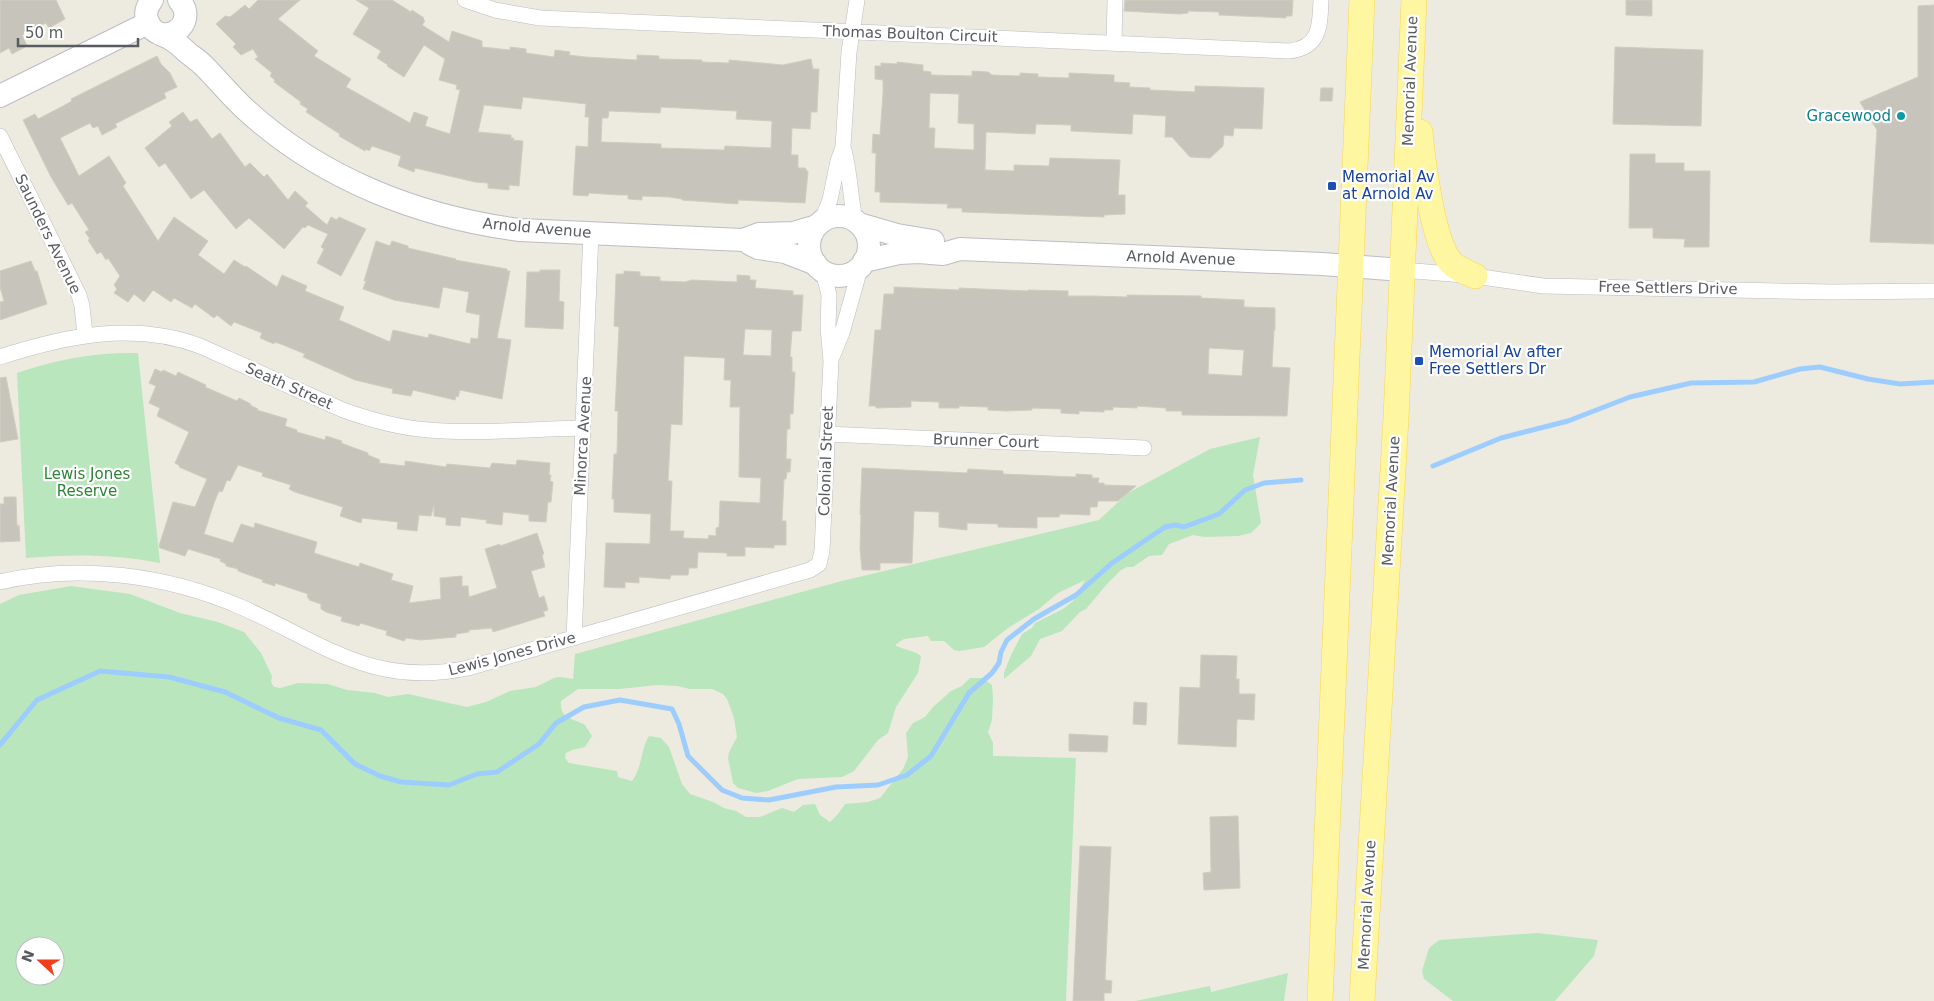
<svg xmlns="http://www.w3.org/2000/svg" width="1934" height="1001" font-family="'DejaVu Sans',sans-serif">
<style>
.green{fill:#b9e6bc;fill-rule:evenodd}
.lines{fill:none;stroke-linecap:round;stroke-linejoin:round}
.stream{stroke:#9dcdff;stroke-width:5}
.building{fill:#c7c4bc;stroke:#d1cdbd;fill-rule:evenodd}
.street-casing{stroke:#babcc2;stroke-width:16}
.secondary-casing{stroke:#babdc4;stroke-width:24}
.primary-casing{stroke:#fad54b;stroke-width:26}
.street{stroke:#fff;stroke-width:15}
.secondary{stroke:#fff;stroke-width:22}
.primary{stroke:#fff6a2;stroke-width:25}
.culture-dot{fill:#0f9aa8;stroke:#fff;stroke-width:2}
.transit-dot{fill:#1a4fb4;stroke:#fff;stroke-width:2}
.labels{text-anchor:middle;stroke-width:4.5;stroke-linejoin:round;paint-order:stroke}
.street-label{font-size:15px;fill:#585c61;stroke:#fff}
.culture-label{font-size:15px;fill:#0d838f;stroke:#fff;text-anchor:end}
.transit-label{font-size:15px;fill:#164399;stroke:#fff;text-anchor:start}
.park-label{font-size:15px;fill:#2e8338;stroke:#fff}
</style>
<rect width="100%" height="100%" fill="#edebdf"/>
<!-- green -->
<path class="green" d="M138 353 160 563C115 554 71 554 26 558L17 373C57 359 96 352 138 353Z
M1260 437 1253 475 1261 523 1251 533 1238 536 1205 537 1193 535 1169 544 1162 555 1149 556 1133 567H1127L1121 570 1107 584 1086 609 1080 612 1062 631 1040 639 1031 656 1004 679V673L1011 655 1022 634 1032 628 1035 623 1063 609 1073 601 1085 580 1058 593 1039 609 1008 628 984 647 959 651 954 650 944 641H931L928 636 904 639 895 645C903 650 914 650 921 656L918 673 896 707 888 733 878 740 854 771 842 777 798 779 768 791 756 793 738 788 733 783 728 758 729 752 737 737 734 718 727 699 723 694 712 689H690L677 686 658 685 619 689H578L561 701C559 719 573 718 585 725L592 736 585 747 572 750 566 753 565 758 569 763 617 771 618 777 632 781C643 766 640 751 649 736L661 738 669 747 682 784 690 794 713 802 724 808 736 811 746 817H760L782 808 794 812 803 805 815 804 820 815 830 822 838 814 845 804 868 802 880 798 903 769 908 757 906 733 913 723 925 717 933 707 951 691 962 686 970 678H982L992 685 993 698 992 720 988 732 993 743V756L1076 758 1066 1001H0V604L19 595 71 586 130 594 180 613 218 622 244 632 261 653 272 676 271 682 274 687 280 688 298 683 328 684 347 690 375 693 388 697 408 694 467 707 486 702 510 691 536 687 554 678 560 677 573 679 575 654 842 581 1099 520 1128 493 1210 449ZM25 946H55V976H25Z
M1538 933 1598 940 1594 956 1555 1001H1453L1424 979 1422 971 1429 948 1439 940Z
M1288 973 1284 1001H1135L1210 986 1211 992Z"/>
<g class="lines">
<!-- stream -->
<path class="stream" d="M1433 466 1501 438 1568 421 1630 397 1691 383 1754 382 1800 369 1820 367 1868 379 1900 384 1934 382
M0 745 37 700 100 671 169 677 225 692 279 718 321 730 355 764 380 776 401 782 449 785 477 774 497 772 539 744 556 723 584 707 620 700 672 709 679 724 688 756 722 790 742 798 769 800 836 787 878 785 907 775 931 756 969 693 992 673 999 663 1001 652 1007 640 1034 619 1076 595 1112 563 1165 527 1176 525 1184 527 1219 514 1245 490 1264 483 1301 480"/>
</g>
<!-- building -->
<path class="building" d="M0 0H56L65 19 49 28 46 23 22 35 27 46 12 54 9 48 0 53Z
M258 0H300L278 19 318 51 314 56 351 79 346 87 410 123 414 112 428 117 425 126 450 134 460 90 456 89 457 85 439 80 445 59 424 45 404 77 387 66 388 65 377 58 381 51 353 34 369 8 356 0H392L411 12 412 10 424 18 423 19 425 21 422 25 449 42 452 31 482 41V47L510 50V47L526 49V53L554 57 555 50 570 52 569 55 585 57 637 60V55L659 56V59L702 60V62L729 63V60L783 65 811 59 813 69H819L817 112H811L810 129 792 128 791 155H798V168H805L808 172 805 203 738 200V204L682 200V199L669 197 642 196V200L628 199V195H619L589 193 588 196 573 195 576 146 588 147 589 117H585L586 104 523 97 521 109 484 105 478 132 511 135V138H514L513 140 523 141 519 186 509 185V190L488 188V183L475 182 415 168 414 172 398 166 401 156 372 146 369 151 366 149 365 151 339 136 340 134 335 131 306 112 308 109 300 104 301 102 274 82 275 80 270 76 272 73 255 59 258 57 253 49 241 55 233 47 236 44 216 24 225 16 230 17 245 5 249 9ZM661 107 737 111 736 119 772 121 771 148 725 146 724 150 661 148V144L601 142 602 118H608L609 111 660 113Z
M1125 0H1293L1292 16H1286V18L1219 15V12L1188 11V13L1179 14 1124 11Z
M1626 0H1652V16L1626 15Z
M1934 5V244L1870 242 1877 130 1860 102 1918 77V6Z
M1615 47 1703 50 1701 126 1613 124Z
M157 56 161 64 170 73 177 87 164 93 166 98 115 124 117 127 102 135 98 126 93 128 90 123 60 138 79 176 109 156 126 183 123 186 158 241 174 217 208 241 198 255 224 274 234 260 245 267 246 266 277 287 282 275 307 286 305 291 344 307 339 320 390 342 393 330 428 338 429 334 470 344 471 338 478 339 480 315 466 312 469 292 443 287 439 308 394 300 363 289 366 281H364L376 241 390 246 392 241 408 246V248L456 259 455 260 507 269V271H510L497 338 511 340 502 399 460 390 458 397 456 396 455 400 413 390 411 396 392 393 393 389 355 380 303 357 305 354 281 344 274 342V344L260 338 262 333 234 322 231 326 217 315 214 318 195 304 192 308 174 298 171 302 153 290 144 302 134 294 128 302 114 293 117 289 114 285 120 276 108 258 106 260 101 252 97 254 88 240 90 239 85 232 89 230 72 203 68 205 51 177 23 120 35 114 38 119 65 105 72 101 71 99Z
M897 62 923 65V71L931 72V75L972 76V71L988 72 992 75 1020 76V73L1038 74V77L1069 78V73L1114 75V82L1130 83 1129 87 1150 88V90L1195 92V86L1264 88 1262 129 1234 128 1233 136 1224 135 1223 146 1210 158 1190 157 1172 137H1165L1166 116 1133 114 1132 134 1071 131V125L1036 124 1035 134 986 132 985 170 1014 171V165L1049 166 1050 158 1120 160 1118 195H1125V214L1104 215V217L962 212V208H947L948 204 880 202V192H875L876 153H872L873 134 880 135 883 93V80L875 79V66H881V63L897 64ZM930 93 959 94 958 123 974 124V150L934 148 935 128H929Z
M1321 88H1333L1332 101H1320Z
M183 112 190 122 197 119 212 139 220 133 245 167 250 163 264 177 267 174 288 200 295 191 308 203 305 206 327 225 331 217 337 220 339 217 366 229 341 276 317 263 324 249 321 247 328 234 308 225 305 228 303 227 284 249 249 218 236 229 204 190 191 199 165 163 159 167 145 148 172 126 169 122Z
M1630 154H1655V163H1684V171H1710L1709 247H1684L1685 239 1653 238V228H1629Z
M31 261 35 271H37L47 304 0 320V302L4 301 0 287V271Z
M540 270H560L559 301 564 302 563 329 525 327 527 272H540Z
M624 271 640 272V276L660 277V281L685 282 692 280 737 282V275L750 276V280H756L755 288 793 291V295H803L801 331H792L790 357H792V372H795L793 414H790V429H787L786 459H791L790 472H787L786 479H784L782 521H786V545H774V548L745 547V556H727V553L698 552 697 568H689L688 575H671L670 579 639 577V583L625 582V588L604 587 606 543 650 544 651 514 614 512V499H612L614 454H617L618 411H615L619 327 614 326 616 276V274H624ZM745 329 772 330 771 356 743 355ZM684 356 725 358 724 380H731L730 407H740L739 477 761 478 760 503 720 501 719 527 716 528V536L709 535 708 539 683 538 684 531H670L672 481H668L671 424 682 425Z
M894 287 959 290V288L1028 291V290L1068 291V296H1093L1127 297V295L1201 296V298L1244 300V307L1275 308V330H1274L1272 367 1290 368 1287 416 1182 415V411H1166V408L1137 406V408L1113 407V410H1104V412L1079 411V414L1061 413V409L1032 408V410L1006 411 988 410V407L959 406V408H939V402L911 401V407L876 408V406H869L875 330H881L884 294H894ZM1209 348 1244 350 1242 376 1208 374Z
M155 369 162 372 163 370 176 376 178 372 206 385 205 387 237 401 239 398 251 404 250 405 258 409 257 410 287 419 285 426 297 430V432L325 440 326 436 342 441 341 443 368 453V455L380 460 379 463 405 466V461L446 467 447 464 490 468 492 463 516 465 517 460 550 463 549 475H551L550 481 553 482 551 502H548L546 522 529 521V515L503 512 502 525 486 523 487 520 461 517 460 526 446 525V518L434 516V505L431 516 419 515 417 531 397 529 398 522 362 518 361 523 340 516 343 507 295 492 289 489 291 485 262 476 263 473 238 465 230 481 227 480 222 492 219 491 214 503 204 534 233 543 241 524 254 528 255 523 317 542 314 553 359 567 360 563 393 574 391 580 413 586 409 603 441 599 440 578 462 576V586H468L469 597 497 588 485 549 500 544V546L537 533 544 554 542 555 545 567 531 571 539 598 544 596 548 610 543 612 545 616 493 632 492 628 469 630V632L456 634V637L421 640 406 638 404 641 386 635 387 631 360 623 359 626 341 621 342 617 326 612 321 609V604L309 600V598L307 597 308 594 275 583V586L262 582 263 580 238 571V569L226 566V564L220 561 221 559 188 549 185 556 160 548 159 546 173 502 195 507 207 479 179 467 180 466 175 463 189 432 157 416 160 408 149 403 156 386 149 383Z
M6 377 18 439 0 442V378Z
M862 468 967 473 968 469 1003 471V474L1076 477V474L1092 475V478H1099L1098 483H1104V485L1136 486 1118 501H1098L1097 507H1090V515L1060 514 1059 517H1037V528L998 527V524L967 523V530L939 527V512L914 511 912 563H880V570H862L860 549 861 515H860Z
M4 497H16L17 526 19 525 20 541 0 542V504H4Z
M1201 655 1237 656 1236 679H1239V694H1255L1254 720 1237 719 1236 747 1178 744 1180 687 1200 688Z
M1134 702 1147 703 1146 725 1133 724Z
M1069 734 1108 736 1107 752 1069 751Z
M1238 816 1240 888 1204 890 1203 873 1211 872 1210 817Z
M1080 846 1111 847 1105 980 1112 981 1111 993H1104V1001H1073Z"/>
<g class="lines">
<defs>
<path id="street" d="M465 0 495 10 540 18 1289 51C1320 48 1320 26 1321 0
M1114 43 1115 0
M0 136 79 295 82 306 85 335
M855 220C850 196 850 170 843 147L849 52 857 0
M821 222 830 200 838 161 843 147
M1403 270 1475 276 1543 286 1832 292 1934 291
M0 357C65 336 134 321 200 346L343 410C371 420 399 428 429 430 480 434 532 429 583 428
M832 357 842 333 861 265
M827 434 1144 448
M0 582C79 563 167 575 241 607 323 643 372 688 468 668L810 570 819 564 822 551 831 361 828 327 829 295 823 271
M574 638 591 233"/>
<path id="secondary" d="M152 0C147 6 144 14 148 22 160 50 201 25 179 0
M160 34C172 38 179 45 188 53 193 57 198 60 203 65 217 79 230 95 245 109 321 179 419 217 520 230L743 240 759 234 793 233 817 226
M0 96 148 23
M809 246a30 30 0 1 1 60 0a30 30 0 1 1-60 0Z
M859 224 897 235 933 241
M750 244 758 248 785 252 816 264
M864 261 899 253 919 252 943 254 960 249 1322 264 1403 270"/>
<path id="primary" d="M1420 132C1423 161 1432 237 1449 260 1455 268 1465 272 1475 276
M1320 1001 1362 0
M1362 1001 1396 418 1414 0"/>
</defs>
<!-- street casing -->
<use href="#street" class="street-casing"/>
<!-- secondary casing -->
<use href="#secondary" class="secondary-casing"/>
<!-- primary casing -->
<use href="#primary" class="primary-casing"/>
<!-- street -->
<use href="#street" class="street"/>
<!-- secondary -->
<use href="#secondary" class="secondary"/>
<!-- primary -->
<use href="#primary" class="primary"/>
</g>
<!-- markers -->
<circle class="culture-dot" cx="1901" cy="116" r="5"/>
<g class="transit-dot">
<rect x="1327" y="181" width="10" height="10" rx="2.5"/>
<rect x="1414" y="356" width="10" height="10" rx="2.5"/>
</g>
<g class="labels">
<!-- street labels -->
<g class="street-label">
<text transform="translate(910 34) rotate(2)" y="5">Thomas Boulton Circuit</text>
<text transform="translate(1410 81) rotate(-88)" y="5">Memorial Avenue</text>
<text transform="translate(537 228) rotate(5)" y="5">Arnold Avenue</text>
<text transform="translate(48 234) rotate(64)" y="5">Saunders Avenue</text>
<text transform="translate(1181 258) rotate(2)" y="5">Arnold Avenue</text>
<text transform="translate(1668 288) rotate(1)" y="5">Free Settlers Drive</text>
<text transform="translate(289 386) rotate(24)" y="5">Seath Street</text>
<text transform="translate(583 436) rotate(-87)" y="5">Minorca Avenue</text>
<text transform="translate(986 441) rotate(2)" y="5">Brunner Court</text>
<text transform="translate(826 461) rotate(-88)" y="5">Colonial Street</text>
<text transform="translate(1391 501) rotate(-87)" y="5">Memorial Avenue</text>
<text transform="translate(512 654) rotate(-15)" y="5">Lewis Jones Drive</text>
<text transform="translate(1367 905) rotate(-87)" y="5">Memorial Avenue</text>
</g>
<!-- culture labels -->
<g class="culture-label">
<text x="1891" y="121">Gracewood</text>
</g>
<!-- transit labels -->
<g class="transit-label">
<text x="1342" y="182">Memorial Av<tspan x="1342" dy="17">at Arnold Av</tspan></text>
<text x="1429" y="357">Memorial Av after<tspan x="1429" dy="17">Free Settlers Dr</tspan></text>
</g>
<!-- park labels -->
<g class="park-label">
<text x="87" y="479">Lewis Jones<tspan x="87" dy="17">Reserve</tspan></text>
</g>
</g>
<!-- north arrow -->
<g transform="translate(40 961) rotate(291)"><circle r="24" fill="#ffffff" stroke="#bcbec0"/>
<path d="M0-4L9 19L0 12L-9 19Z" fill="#f33e1e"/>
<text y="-8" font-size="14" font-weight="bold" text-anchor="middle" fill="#585c61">N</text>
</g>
<!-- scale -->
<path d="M18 38v8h120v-8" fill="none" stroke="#585c61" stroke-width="2.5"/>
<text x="25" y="38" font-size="15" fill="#585c61" stroke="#ffffff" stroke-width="4" paint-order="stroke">50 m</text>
</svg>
